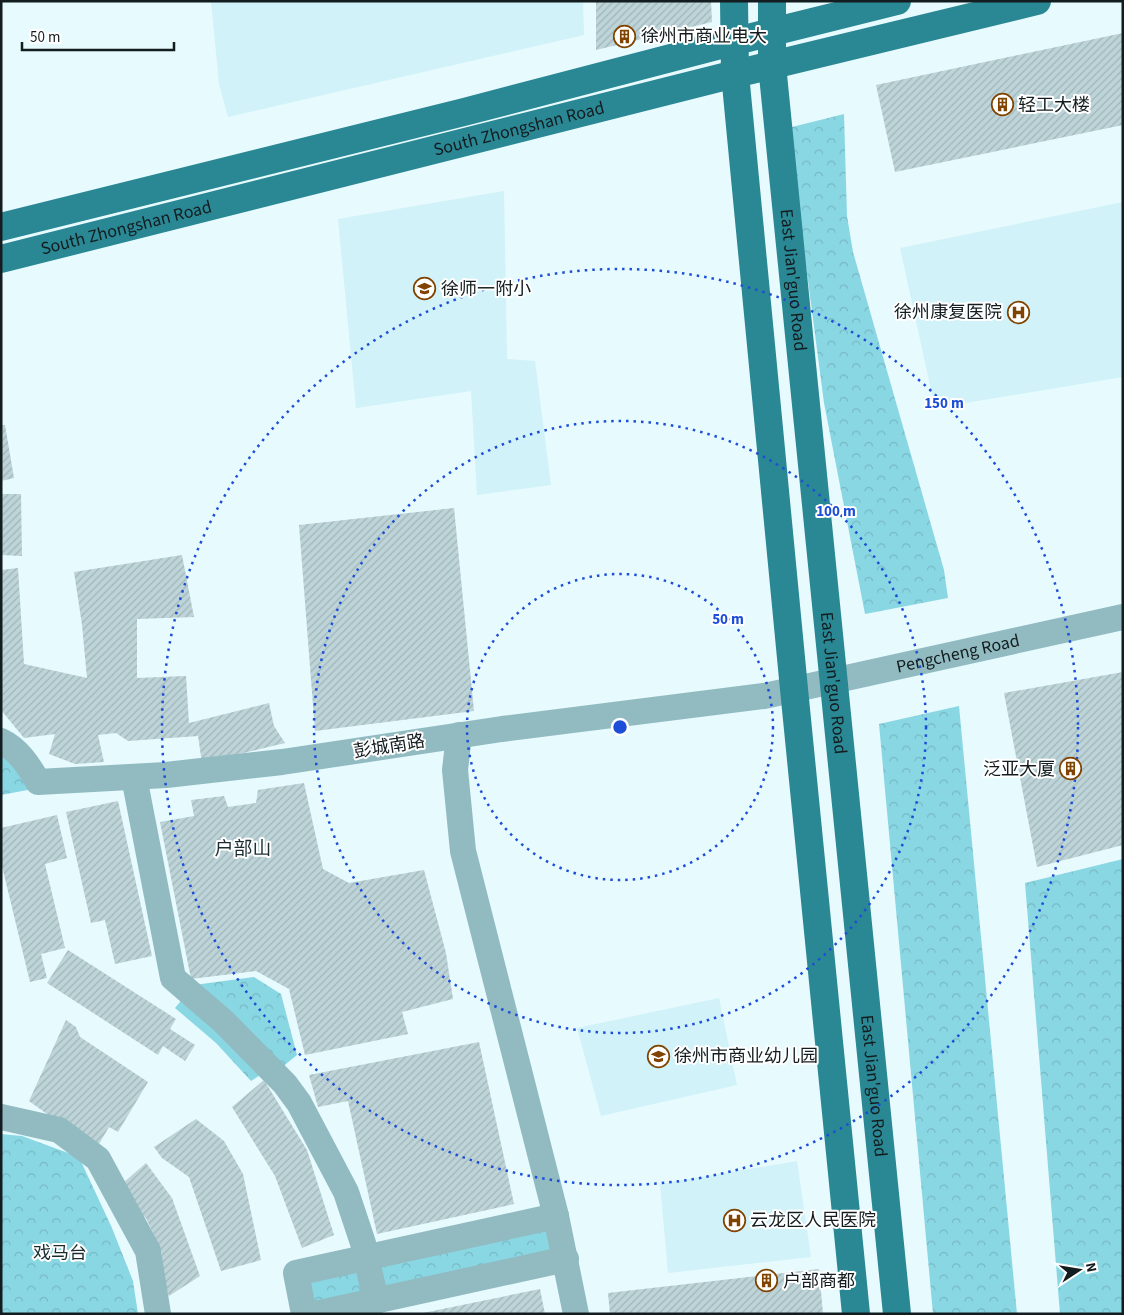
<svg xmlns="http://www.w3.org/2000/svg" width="1124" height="1315" font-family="'Source Sans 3','Noto Sans SC',sans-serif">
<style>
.built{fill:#d0f2f8}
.park{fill:url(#park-crowns)}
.building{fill:url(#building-hatch)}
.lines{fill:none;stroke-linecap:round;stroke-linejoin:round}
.minor{stroke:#91bbc1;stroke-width:26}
.major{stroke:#2a8794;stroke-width:28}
.ring{fill:none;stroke:#1d4ed8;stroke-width:2.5;stroke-dasharray:2.5 5}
.labels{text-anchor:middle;stroke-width:4;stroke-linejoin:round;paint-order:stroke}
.poi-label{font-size:18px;fill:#131c1e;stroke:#fff;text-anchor:start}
.street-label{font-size:18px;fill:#131c1e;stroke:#fff}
.park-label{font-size:18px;fill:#192d30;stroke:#fff}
.neighbourhood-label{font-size:19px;fill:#1b2f32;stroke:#fff}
.centre{fill:#1d4ed8;stroke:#fff;stroke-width:2.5}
.ring-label{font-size:15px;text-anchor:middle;font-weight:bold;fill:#1d4ed8;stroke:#fff;stroke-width:4;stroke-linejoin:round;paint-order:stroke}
</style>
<defs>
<pattern id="park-crowns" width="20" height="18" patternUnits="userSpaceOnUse" patternTransform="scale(1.25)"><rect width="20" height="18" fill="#8ad7e4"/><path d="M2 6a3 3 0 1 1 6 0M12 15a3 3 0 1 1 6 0" fill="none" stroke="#76b8c3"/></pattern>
<pattern id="building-hatch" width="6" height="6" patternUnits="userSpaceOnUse" patternTransform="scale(1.25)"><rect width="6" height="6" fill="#bdd4d8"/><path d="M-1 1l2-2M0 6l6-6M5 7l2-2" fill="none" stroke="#a2b5b9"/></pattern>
</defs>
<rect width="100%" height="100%" fill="#e7fafe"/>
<!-- built -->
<path class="built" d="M211 1H583L584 35 228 117 219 84Z
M504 191 507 359 535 361 551 485 477 495 471 391 356 408 338 219Z
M1123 202V377L935 408 900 248Z
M719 998 737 1085 601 1116 577 1028Z
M797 1161 811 1257 668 1273 660 1184Z"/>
<!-- park -->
<path class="park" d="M844 114 847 216 853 252 944 570 948 598 865 614 824 403 788 128Z
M959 706 1017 1314H933L879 724Z
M1 750 33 789 1 795Z
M1123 859V1314H1060L1025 883Z
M254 977 281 994 297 1055 270 1077 265 1072 251 1081 216 1043 175 1008 194 985Z
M1 1134 22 1136 79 1157 112 1228 133 1281 138 1314H1Z
M549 1218 557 1261 314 1314 296 1273Z"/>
<!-- building -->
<path class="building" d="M596 1H711L712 22 596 50Z
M1123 33V125L895 172 876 85Z
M1 425H5L14 478 1 481Z
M1 494H21L22 556 1 555Z
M454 508 474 711 315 731 299 525Z
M182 555 194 617 137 619V678L186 676 189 723 269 703 274 726 285 743 202 763 198 736 128 741 116 733 98 735 104 762 75 764 49 754 55 734 24 738 1 710V570L18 568 24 664 87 678 82 625 74 572Z
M1123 672V845L1037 867 1004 693Z
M304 783 323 869 349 883 424 870 446 953 453 999 402 1012 408 1034 305 1055 289 989 256 971 191 979 160 822 194 816 191 800 224 796 228 807 256 803 258 790Z
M118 801 152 956 115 964 105 920 91 923 66 812Z
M57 815 67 858 45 864 65 948 41 954 47 978 30 982 1 862V828Z
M68 950 176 1019 170 1029 195 1045 185 1061 163 1046 158 1055 47 983Z
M66 1020 76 1027 80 1037 148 1082 118 1132 109 1127 96 1149 29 1101Z
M479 1042 514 1204 377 1234 348 1101 318 1107 309 1075Z
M264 1080 307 1150 334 1235 302 1248 275 1176 232 1107Z
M196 1119 224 1141 243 1174 261 1260 221 1271 189 1177 162 1158 154 1147Z
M146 1163 172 1198 200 1276 169 1296 162 1277V1253L146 1218 115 1190Z
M819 1269 823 1314H610L608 1293Z
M540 1289 545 1314H423V1313Z"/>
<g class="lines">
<!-- minor -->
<g class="minor">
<path d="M459 735 455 770 463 851 556 1216 576 1314"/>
<path id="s1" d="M1 741C18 749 29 766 38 782L166 775 282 762 502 729 764 696 1123 617"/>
<path d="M134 777 173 978 223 1021 285 1084 299 1103 346 1192 363 1243 376 1301"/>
<path d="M1 1117 59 1130 98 1159 148 1251 158 1314"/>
<path d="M304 1314 296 1273 556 1216"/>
<path d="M315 1314 566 1259"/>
</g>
<!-- major -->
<g class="major">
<path d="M734 1 735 74 794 689 856 1314"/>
<path id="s2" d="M772 1V65L897 1314"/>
<path d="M1 227 464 112 736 41 897 1"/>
<path id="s3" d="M1 259 735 74 1037 1"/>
</g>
</g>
<!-- distance rings -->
<g class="ring">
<circle cx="620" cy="727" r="153"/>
<circle cx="620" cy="727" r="306"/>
<circle cx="620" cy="727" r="458"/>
</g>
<!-- icons -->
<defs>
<symbol id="building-ring" viewBox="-11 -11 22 22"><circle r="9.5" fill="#fff" stroke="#814400" stroke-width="1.5"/><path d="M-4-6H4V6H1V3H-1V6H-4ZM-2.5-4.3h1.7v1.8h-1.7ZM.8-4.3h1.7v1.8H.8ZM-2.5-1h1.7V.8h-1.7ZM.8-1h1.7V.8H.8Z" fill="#814400"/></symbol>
<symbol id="school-ring" viewBox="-11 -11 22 22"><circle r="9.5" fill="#fff" stroke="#814400" stroke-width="1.5"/><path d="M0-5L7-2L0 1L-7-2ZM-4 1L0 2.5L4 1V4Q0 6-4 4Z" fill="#814400"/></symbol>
<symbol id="hospital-ring" viewBox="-11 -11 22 22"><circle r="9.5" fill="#fff" stroke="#814400" stroke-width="1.5"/><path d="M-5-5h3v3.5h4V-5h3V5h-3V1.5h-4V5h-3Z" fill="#814400"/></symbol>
</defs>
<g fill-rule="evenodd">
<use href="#building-ring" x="612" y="24" width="25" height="25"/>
<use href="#building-ring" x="990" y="92" width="25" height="25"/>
<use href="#school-ring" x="412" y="276" width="25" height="25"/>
<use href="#hospital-ring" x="1006" y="300" width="25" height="25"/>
<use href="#building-ring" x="1058" y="756" width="25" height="25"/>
<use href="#school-ring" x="646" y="1044" width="25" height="25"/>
<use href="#hospital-ring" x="722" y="1208" width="25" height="25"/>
<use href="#building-ring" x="754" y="1268" width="25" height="25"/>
</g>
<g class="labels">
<!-- poi labels -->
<g class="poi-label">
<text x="641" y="42">徐州市商业电大</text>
<text x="1018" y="111">轻工大楼</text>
<text x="441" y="295">徐师一附小</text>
<text x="1002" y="318" text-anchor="end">徐州康复医院</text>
<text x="1055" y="775" text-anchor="end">泛亚大厦</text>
<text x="674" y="1062">徐州市商业幼儿园</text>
<text x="750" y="1226">云龙区人民医院</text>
<text x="783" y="1287">户部商都</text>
</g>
<!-- street labels -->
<g class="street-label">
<text dy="6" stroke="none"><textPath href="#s3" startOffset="534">South Zhongshan Road</textPath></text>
<text dy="6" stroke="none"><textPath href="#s3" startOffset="129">South Zhongshan Road</textPath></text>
<text dy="6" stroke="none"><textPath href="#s2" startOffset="280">East Jian'guo Road</textPath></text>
<text dy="6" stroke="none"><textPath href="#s1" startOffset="986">Pengcheng Road</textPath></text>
<text dy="6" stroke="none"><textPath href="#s2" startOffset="685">East Jian'guo Road</textPath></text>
<text transform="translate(389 746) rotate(-9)" y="6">彭城南路</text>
<text dy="6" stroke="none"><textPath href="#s2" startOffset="1090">East Jian'guo Road</textPath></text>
</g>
<!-- park labels -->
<g class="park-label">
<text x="60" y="1259">戏马台</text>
</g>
<!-- neighbourhood labels -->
<g class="neighbourhood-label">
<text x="243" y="855">户部山</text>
</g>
</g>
<circle cx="620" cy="727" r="8" class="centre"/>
<g class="ring-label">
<text x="944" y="408">150 m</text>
<text x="836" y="516">100 m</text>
<text x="728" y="624">50 m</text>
</g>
<!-- border -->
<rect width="1124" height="1315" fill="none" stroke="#131c1e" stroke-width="5"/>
<!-- north arrow -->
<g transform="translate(1079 1270) rotate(78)" stroke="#ffffff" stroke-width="4" paint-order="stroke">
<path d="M0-4L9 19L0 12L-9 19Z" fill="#131c1e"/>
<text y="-8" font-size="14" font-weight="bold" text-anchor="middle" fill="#131c1e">N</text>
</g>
<!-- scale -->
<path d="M22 42v8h152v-8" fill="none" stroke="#131c1e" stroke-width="2.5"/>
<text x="30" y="42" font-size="15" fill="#131c1e" stroke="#ffffff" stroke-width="4" paint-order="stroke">50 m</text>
</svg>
